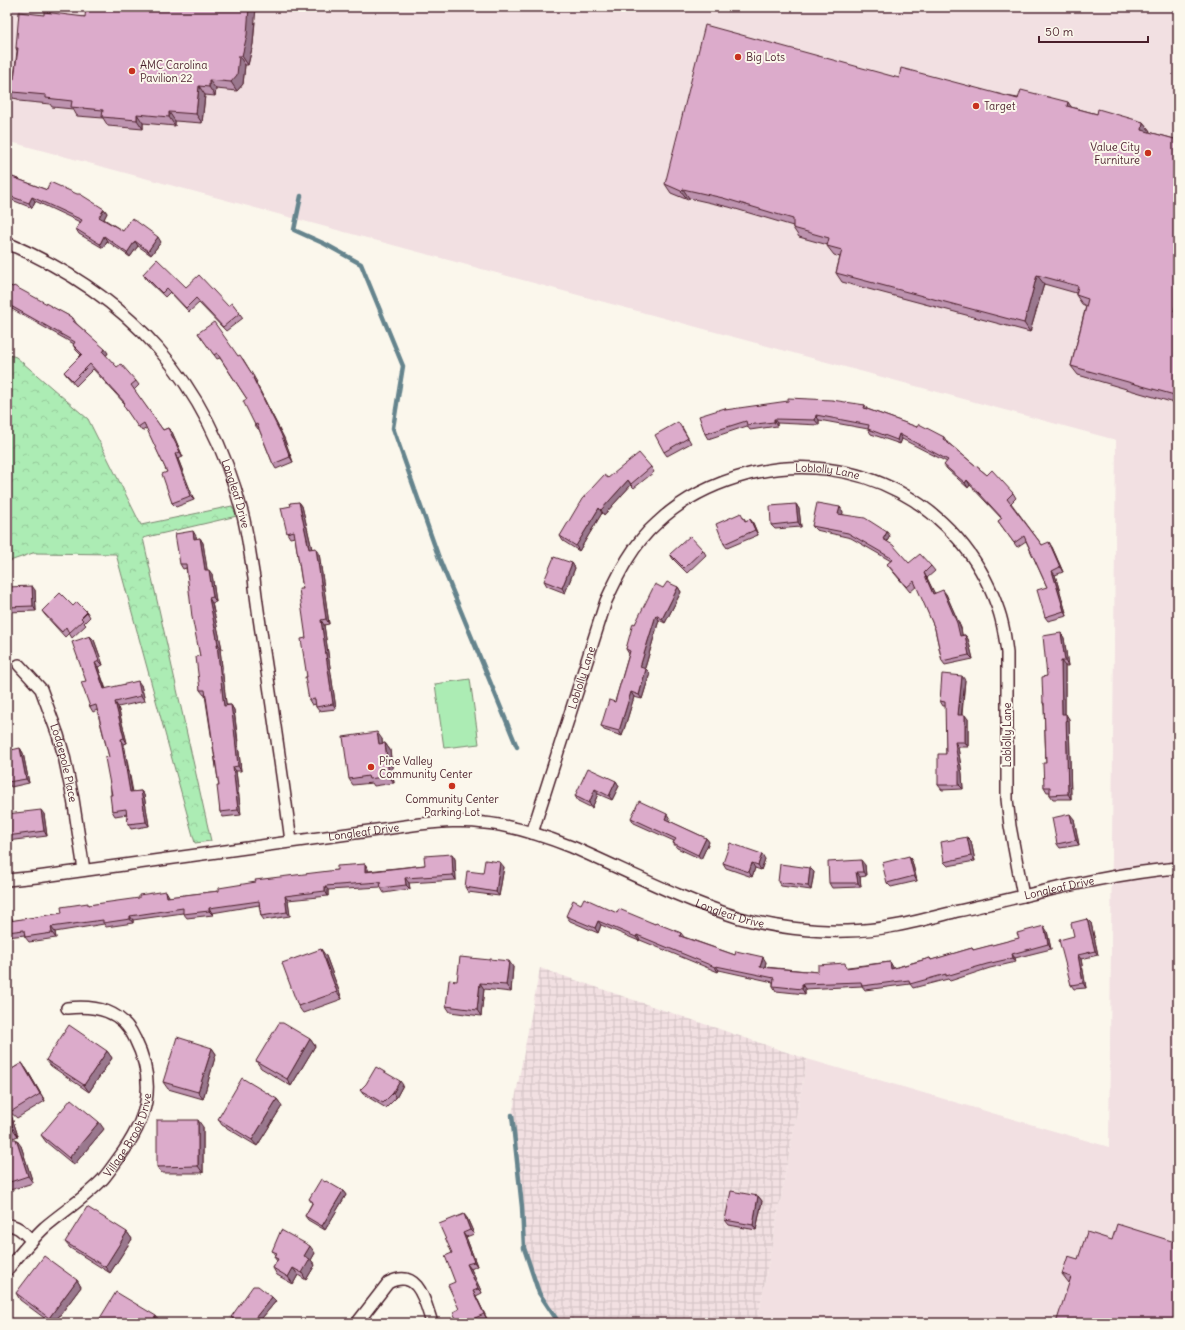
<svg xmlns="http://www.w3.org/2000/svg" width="1185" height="1330" font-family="Delius,sans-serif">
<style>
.built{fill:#f2e0e2}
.industrial{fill:url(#industrial-grid)}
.park{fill:url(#park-crowns);stroke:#7b8670}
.pitch{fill:#acecb4;stroke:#7b8670}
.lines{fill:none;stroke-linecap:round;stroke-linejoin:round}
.stream{stroke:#65848d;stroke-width:4.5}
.minor-casing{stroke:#4a1f2b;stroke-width:14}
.minor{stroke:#fbf7ec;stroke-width:11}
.wall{fill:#bd93af;stroke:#4a1f2b}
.shaded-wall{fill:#9a788e;stroke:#4a1f2b}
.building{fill:#dcabcb;stroke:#4a1f2b}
.poi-dot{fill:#c8321e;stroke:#fbf7ec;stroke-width:1.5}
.labels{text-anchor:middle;stroke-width:4;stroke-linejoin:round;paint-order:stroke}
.poi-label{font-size:11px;fill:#4a1f2b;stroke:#fbf7ec;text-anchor:start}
.street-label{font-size:11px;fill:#4a1f2b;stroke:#fbf7ec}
</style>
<defs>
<pattern id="industrial-grid" width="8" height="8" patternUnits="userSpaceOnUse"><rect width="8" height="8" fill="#f2e0e2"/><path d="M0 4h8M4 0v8" fill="none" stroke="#d1c0c2"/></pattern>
<pattern id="park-crowns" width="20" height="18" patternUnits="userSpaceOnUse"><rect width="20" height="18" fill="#acecb4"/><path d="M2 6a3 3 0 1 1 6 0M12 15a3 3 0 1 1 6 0" fill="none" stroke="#96ca9b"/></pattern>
</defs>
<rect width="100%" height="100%" fill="#fbf7ec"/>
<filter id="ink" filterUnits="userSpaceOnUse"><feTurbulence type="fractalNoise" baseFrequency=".025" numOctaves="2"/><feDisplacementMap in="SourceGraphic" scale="8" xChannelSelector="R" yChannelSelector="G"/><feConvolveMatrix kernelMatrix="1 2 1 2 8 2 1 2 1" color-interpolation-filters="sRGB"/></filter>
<g filter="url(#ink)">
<!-- built -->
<path class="built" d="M7 7H1178V1323H757L807 1059 1109 1147 1116 440 7 141Z"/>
<!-- industrial -->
<path class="industrial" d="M540 968 807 1059 757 1323H559L539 1293 524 1248 522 1207 512 1115Z"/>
<!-- park -->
<path class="park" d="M7 354 16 357 88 419 141 525 232 506 237 516 143 538 211 841 195 843 116 554 33 553 7 562Z"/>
<!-- pitch -->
<path class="pitch" d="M470 679 479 744 444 748 435 684Z"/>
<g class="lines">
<!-- stream -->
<path class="stream" d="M301 196 294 230 325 244 361 264 403 366 393 428 439 558 517 747
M512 1115 522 1207 524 1248 539 1293 559 1323"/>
<defs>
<g id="minor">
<path id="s1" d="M7 243C130 295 208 382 242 512 248 534 250 556 254 578 256 598 259 618 262 638 272 705 282 773 291 841"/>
<path id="s2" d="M19 665 41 689 58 735 64 756 73 799 84 870"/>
<path id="s3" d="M532 833 606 601C619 573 633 544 657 523 683 498 715 483 749 474 855 448 960 503 997 606 1003 621 1005 637 1007 653V799L1010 826 1023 896"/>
<path id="s4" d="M7 880 37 877 420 824C441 822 463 820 485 823 515 826 544 836 572 847 627 871 682 900 740 918 772 927 814 932 847 931 884 931 922 920 958 911 1031 895 1104 874 1178 868"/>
<path d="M7 1225C18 1225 24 1233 31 1240"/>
<path id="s5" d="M7 1270C19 1255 31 1240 45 1227 64 1211 86 1197 103 1179 108 1173 113 1166 118 1159 147 1120 158 1085 135 1039 122 1010 96 1005 67 1008"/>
<path d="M357 1323 388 1283C419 1267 425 1302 432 1323"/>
</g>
</defs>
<!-- minor casing -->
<use href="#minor" class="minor-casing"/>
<!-- minor -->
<use href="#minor" class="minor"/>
</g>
<!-- wall -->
<path class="wall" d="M44 15 85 17 255 22 253 44 248 65H245L243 84 237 91 216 89 215 96 205 95 202 123 175 121V126L143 123V129L108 126 103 118 77 116 73 109 52 107 50 104 19 101 18 99 7 97V78L14 79 17 51 16 48Z
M899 78 1071 107 1097 114 1143 122 1150 131 1149 132 1178 140V404L1078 375 1071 366 1086 306 1082 304 1076 295V293L1044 284 1030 332 842 282 836 273 840 257 834 255 827 246 828 245 799 237 793 228V226L729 207 689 198 688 200 671 193 665 184Z
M7 175 47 190 104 209 107 213 104 219 123 231 161 242 151 255 138 246 130 257 107 241 103 248 79 234 76 229 80 222 35 201 32 208 7 198Z
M143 274 186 287 228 306 232 303 243 318 226 331 199 303 189 312 170 292 165 297 146 279Z
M7 285 73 318 76 323 108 353 106 356 117 367 136 381 139 385 134 390 163 430 168 428 172 432 183 457 178 459 194 500 176 507 172 503 167 472 147 428 142 431 123 405 125 404 93 369 76 386 67 376 64 372 81 355 76 350 73 345 74 344 12 309 11 312 7 311Z
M198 333 238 356 243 359 257 382 256 383 284 438 293 462 276 469 273 464 259 429H258L255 425 247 399 220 358 217 359Z
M865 405 867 409 944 437 947 442 987 475 1013 493 1016 498 1011 503 1042 545 1052 547 1063 572 1055 575 1067 616 1048 621 1045 617 1047 587 1026 541 1017 547 998 521 1002 519 970 485 968 488 947 469 944 465 947 462 902 439 900 444 871 434 868 429 819 420V425L777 423V426L750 430 747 426 708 439 705 434 725 408 726 410Z
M682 427 691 443 667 456 664 452Z
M651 467 654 472 634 488 631 485 604 515 602 513 579 551 563 541 560 536 608 478Z
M299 502 302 506 312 549 316 548 319 553 329 624 324 625 336 709 319 711 316 707V704L312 705 309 700 307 677 306 638 303 589 295 537 290 538 287 533 291 506Z
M796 504 799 509 801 527 775 529 771 525Z
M840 507 843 512 842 514 890 536 887 541 909 563 931 566 935 571 927 578 934 593 946 594 961 628 962 635H965L968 639 973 659 945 665 942 661 935 629 917 586 910 592 890 568 887 564 891 561 851 538 816 530 812 526Z
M744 518 746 521 750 519 753 523 758 535 727 548 724 544Z
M196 536V539L200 538 203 543 207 570 212 574 216 602 212 603 222 649H220L226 703 227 705H231L234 710 237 733 241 771H236L241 815 223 817 220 812 219 786 205 695H204L200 690V656L186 568 183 569 180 564Z
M703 550 706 555 687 573 673 559 670 554Z
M572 563 575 568 565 593 547 586 544 581Z
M7 587 35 590 36 611 7 612Z
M678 587 681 592 665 623 659 620 645 668 650 673 642 699 634 697 622 736 604 730 601 726 615 702 629 654 626 649 635 624 663 588Z
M73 606 87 612 90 617 84 623 86 625 72 638 69 633 65 637 45 615 42 611Z
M1061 633 1064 638 1068 666H1065V714L1069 719 1071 799H1053L1050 795V792H1047L1044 787 1046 763 1044 706 1043 703 1047 676Z
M94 640 103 665 98 667 106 689 141 685 145 701 118 707 127 743 124 744 133 792 141 791 144 795 149 826 131 829 128 824 127 814 115 816 112 811 109 757 97 710 93 712 90 707 86 681Z
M965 680 962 715 968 719V747H958L962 774 963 789 942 790 938 785 946 754V706H943L940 701Z
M382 739V744L385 743 390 750 394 783 374 786 372 783 353 785 349 779Z
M20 748 23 753 29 783 11 787 8 782Z
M616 781 619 786 612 800 598 794 592 808 578 801 575 796Z
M44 814 47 836 7 841V818Z
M631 818 670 819 669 821 706 838 709 842 701 859 677 848 673 843 674 841 634 823Z
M1074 819 1079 845 1060 848 1057 844Z
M967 837 971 841 975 861 948 866 944 862Z
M452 854 455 859 456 880 409 883 410 889 384 893 381 888V887L328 890V896L288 900 290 916 264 920 261 916 259 905 212 913 213 915 187 918 183 913 133 920V923L106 927 104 924 55 932 56 938 29 942 25 937V935L7 937V914L12 918V921L62 913 89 905 169 896V897L219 891 337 870 365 864 368 869V871L425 865Z
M765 859 761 870 755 868 752 877 726 868 723 863Z
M912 861 917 881 891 887 887 883Z
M865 865 866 876 860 877 861 887 832 888 829 883Z
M504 867 499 896 468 892 465 887 483 873Z
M810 868 814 872 811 890 781 886 778 882Z
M581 904 617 913 655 924 681 933 684 937 735 955 766 962 765 967 818 972 848 967 890 962 893 968 930 958 932 960 972 948 974 950 1047 931 1051 949 1015 958 1016 962 990 968 950 981 948 979 913 988 910 984 865 990 862 986 805 989V994L776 991 773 986V982L719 970 718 972 640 940 639 941 601 925 598 933 570 921 566 916Z
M1087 919 1091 923 1098 955 1081 959 1086 988 1074 989 1071 985 1074 936Z
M326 956 342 999 303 1013 298 1006Z
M513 967 511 992 484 989 481 1016 450 1012 446 1006 457 981Z
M310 1039 315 1046 291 1086 261 1068 256 1061Z
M212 1048 216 1054 203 1099 168 1089 163 1082Z
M107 1051 112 1058 89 1092 51 1066 46 1060Z
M22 1063 27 1070 45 1101 17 1118 10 1112 18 1136 13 1138 7 1129V1072Z
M403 1085 396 1098 386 1108 363 1094 360 1090Z
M277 1099 282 1106 257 1146 222 1125 218 1119Z
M203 1127V1173H162L157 1167Z
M104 1129 74 1165 46 1142 41 1135Z
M7 1140 21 1146 33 1183 7 1191Z
M325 1182 343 1191 346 1195 325 1230 308 1220 305 1216 312 1203 309 1199Z
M758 1196 762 1201 756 1230 729 1225 725 1220Z
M467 1218 474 1234 466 1237 477 1266 471 1269 482 1293 476 1296 487 1319 478 1323H458L459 1309 452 1253Z
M127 1232 132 1239 110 1273 70 1248 65 1242Z
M1112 1240 1178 1243 1069 1283 1062 1274 1078 1259Z
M272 1251 315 1253 311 1260 315 1265 306 1280 298 1275 293 1284 277 1275 273 1268 277 1261 274 1257 275 1255Z
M77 1280 81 1287 54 1323H51L20 1300 16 1293Z
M272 1297 276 1301 258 1323H236L234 1321 231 1317Z"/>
<!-- shaded-wall -->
<path class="shaded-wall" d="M249 7H256L253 44 248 65 242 56Z
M239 56 245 65 243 84 237 91 231 82Z
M209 80 216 89 215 96 209 87Z
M199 86 205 95 202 123 196 114Z
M1068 102 1074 111 1067 106Z
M169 112 175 121V126L169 117Z
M137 114 143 123V129L137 120Z
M1143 122 1150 131 1148 139 1142 130Z
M683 189 689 198 688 200 681 191Z
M32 197 35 201 32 208 29 203Z
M104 209 107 213 103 221 99 217Z
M104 236 107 241 103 248 100 244Z
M158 237 161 242 151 255 148 251Z
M135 241 138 246 130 257 127 253Z
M1037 275 1044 284 1030 332 1024 323Z
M1178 295V317L1174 311Z
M9 305 12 309 11 312 8 308Z
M105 349 108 353 106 356 103 352Z
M253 378 256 383 284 438 293 462 290 457Z
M816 415 819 420V425L815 420Z
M774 419 777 423V426L774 422Z
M168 428 172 432 183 457 180 452Z
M899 434 902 439 900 444 897 440Z
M175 454 178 459 194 500 190 496Z
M628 480 631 485 604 515 601 510Z
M967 480 970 485 968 488 965 483Z
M299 502 302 506 313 554 309 549Z
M796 504 799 509 801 527 798 522Z
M840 507 843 512 842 518 838 514Z
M599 508 602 513 579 551 576 546Z
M750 519 753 523 758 535 755 530Z
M193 531 196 536 197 544 194 539Z
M887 532 890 536 886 543 883 539Z
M200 538 203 543 208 575 205 570Z
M1049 542 1052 547 1063 572 1060 567Z
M316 548 319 553 329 624 326 619Z
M572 563 575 568 565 593 562 588Z
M209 570 212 574 216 602 213 597Z
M1052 571 1055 575 1067 616 1064 611Z
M924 573 927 578 937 598 933 594Z
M32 586 35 590 36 611 33 606Z
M678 587 681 592 665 623 662 619Z
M943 590 946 594 961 628 963 640 960 636Z
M209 598 212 603 222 649 218 644Z
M656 615 659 620 644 671 640 667Z
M321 620 324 625 336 709 333 704Z
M1061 633 1064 638 1068 666 1065 661Z
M965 635 968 639 973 659 969 655Z
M90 636 94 640 103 665 99 661Z
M217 644 220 649 226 703 228 710 224 706 223 699Z
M1061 661 1065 666V719L1062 714Z
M95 663 98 667 107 694 104 689Z
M646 669 650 673 642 699 639 695Z
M962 676 965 680 961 719 958 715Z
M138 681 141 685 145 701 141 696Z
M631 692 634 697 622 736 619 731Z
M115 702 118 707 127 743 124 738Z
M231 705 234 710 241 771 238 766Z
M1066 714 1069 719 1071 799 1068 794Z
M965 715 968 719V747L965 742Z
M377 732 382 739 383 751 379 744Z
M121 739 124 744 133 797 130 792Z
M955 742 958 747 962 774 963 789 959 785Z
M385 743 390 750 394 783 389 776Z
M20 748 23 753 29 783 26 779Z
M233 767 236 771 241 815 238 810Z
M616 781 619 786 612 800 609 796Z
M595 789 598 794 592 808 589 803Z
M141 791 144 795 149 826 146 822Z
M41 810 44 814 47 836 44 831Z
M667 814 670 819 668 824 665 819Z
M1070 814 1074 819 1079 845 1076 840Z
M967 837 971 841 975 861 971 856Z
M706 838 709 842 701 859 698 855Z
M452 854 455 859 456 880 453 875Z
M762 854 765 859 761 870 758 865Z
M909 856 912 861 917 881 914 876Z
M861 860 865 865 866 876 863 872Z
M500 862 504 867 499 896 496 892Z
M752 863 755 868 752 877 749 872Z
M365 864 368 869V876L365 872Z
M810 868 814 872 811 890 808 886Z
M856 872 860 877 861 887 858 883Z
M405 878 409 883 410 889 406 885Z
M325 886 328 890V896L325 891Z
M166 891 169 896 170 902 167 897Z
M285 896 288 900 290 916 287 912Z
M209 908 212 913 213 915 209 911Z
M8 914 12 918V926L9 921Z
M130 916 133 920V923L130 919Z
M1087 919 1091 923 1098 955 1095 951Z
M598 921 601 925 598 933 595 928Z
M1044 926 1047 931 1051 949 1048 944Z
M51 927 55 932 56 938 52 933Z
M637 935 640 940 639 941 636 937Z
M321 949 326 956 342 999 337 992Z
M1012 954 1015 958 1016 962 1013 958Z
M1078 955 1081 959 1086 988 1083 983Z
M763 957 766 962 764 971 760 967Z
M509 961 513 967 511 992 506 985Z
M890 962 893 967 894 973 891 969Z
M716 966 719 970 718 972 715 967Z
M480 983 484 989 481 1016 477 1010Z
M802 984 805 989V994L802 989Z
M310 1039 315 1046 291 1086 287 1079Z
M212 1048 216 1054 203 1099 198 1092Z
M107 1051 112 1058 89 1092 84 1085Z
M22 1063 27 1070 45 1101 40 1094Z
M400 1081 403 1085 396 1098 393 1093Z
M277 1099 282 1106 257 1146 252 1140Z
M7 1108 10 1112 18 1136 13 1129 7 1110Z
M198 1120 203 1127V1173L198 1166Z
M99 1122 104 1129 74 1165 69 1158Z
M16 1139 21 1146 33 1183 28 1176Z
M343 1191 346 1195 325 1230 322 1226Z
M758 1196 762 1201 756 1230 753 1225Z
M464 1214 467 1218 474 1234 470 1230Z
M127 1232 132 1239 110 1273 105 1267Z
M463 1233 466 1237 477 1266 474 1262Z
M310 1246 315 1253 311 1260 315 1265 306 1280 302 1273 304 1256Z
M467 1264 471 1269 482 1293 478 1289Z
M293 1268 298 1275 293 1284 288 1277Z
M77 1280 81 1287 54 1323H52L49 1318Z
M473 1291 476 1296 487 1319 484 1314Z
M272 1297 276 1301 258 1323H251Z
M156 1316 161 1323H152Z"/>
<!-- building -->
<path class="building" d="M86 7H249L247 35 242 56H239L237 75 231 82 209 80V87L199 86 196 114 169 112V117L137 114V120L102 117 103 110 71 107 72 101 46 98V95L13 92V90L7 89V78L14 79 18 48H16L19 12 44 15V12L85 17Z
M705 25 899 78 901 68 1018 99 1021 90 1068 102 1067 106 1097 114 1098 109 1143 122 1142 130 1178 140V295L1174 311 1178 312V396L1071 366 1088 299 1076 295 1078 286 1037 275 1024 323 836 273 842 250 827 246 829 238 793 228V219L723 198 683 189 681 191 665 184Z
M7 175 47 190 50 182 77 194H80L104 209 99 217 123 231 132 218 158 237 148 251 135 241 127 253 104 236 100 244 76 229 82 220 32 197 29 203 7 195Z
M157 259 186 287 199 275 228 306 232 303 240 313 223 327 196 298 186 308 167 288 162 293 143 274Z
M7 285 13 287 14 286 73 318 72 320 105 349 103 352 117 367 121 364 136 381 131 385 163 430 168 428 180 452 175 454 190 496 172 503 162 474 167 472 144 423 138 427 123 405 125 403 90 364 73 381 64 372 82 354 73 345 75 342 9 305 8 308H7Z
M214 322 238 356 240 355 254 377 253 378 281 434 290 457 273 464 257 424 255 425 243 401 247 399 217 353 214 355 198 333Z
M788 398 832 400 865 405 864 408 917 427 919 424 944 437 943 439 987 475 992 470 1013 493 1007 499 1042 545 1049 542 1060 567 1052 571 1064 611 1045 617 1037 590 1047 587 1024 536 1014 543 998 521 1002 518 967 480 965 483 944 465 948 460 899 434 897 440 868 429 869 425 816 415 815 420 774 419V422L747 425 746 421 705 434 699 416 725 408V410L788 401Z
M678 422 688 438 664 452 655 435Z
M639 453 651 467 631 484 628 480 601 510 599 508 576 546 560 536 582 499 604 475 608 478Z
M299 502 309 549 316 548 326 619 321 620 333 704 316 707 315 699 309 700 305 677H307L301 639 306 638 299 589H303L294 531 287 533 281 508 291 506 290 503Z
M817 503 840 507 838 514 865 518 887 532 883 539 893 545 909 563 920 554 931 566 924 573 933 594 943 590 957 623 960 636 965 635 969 655 942 661 935 629 914 581 907 587 887 564 893 559 848 533 812 526Z
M796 504 798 522 771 525 770 506Z
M741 513 745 521 750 519 755 530 724 544 716 524Z
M193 531 194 539 200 538 205 570H209L213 597 209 598 218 644H217L223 699 224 706 231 705 234 728 238 766 233 767 238 810 220 812 217 786H219L205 690H200L196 657 200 656 192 617 186 564H180L175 534Z
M690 536 703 550 684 568 670 554Z
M554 557 572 563 562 588 544 581Z
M667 582 678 587 662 619 656 615 640 667 646 669 639 695 631 692 619 731 601 726 609 700 615 702 630 651 626 649 633 623 635 624 655 584 663 588Z
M32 586 33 606 7 607V587Z
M60 593 73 606 77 602 87 612 81 618 83 620 69 633 66 627 62 632 42 611Z
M1061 633 1065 661H1061L1062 714H1066L1068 794 1050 795V787H1044L1043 763H1046L1044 703H1043L1042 677 1047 676 1043 636Z
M90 636 99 661 95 663 104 689 138 681 141 696 115 702 124 738 121 739 130 792 141 791 146 822 128 824 126 809 112 811 110 795H112L105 758 109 757 96 705 90 707 81 682 86 681 72 642Z
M942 674 962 676 958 715H965V742H955L959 769V785H938V754H946L945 702 940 701Z
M377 732 379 744 385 743 389 776 369 779 368 776 349 779 343 737Z
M20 748 26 779 8 782 7 777V751Z
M588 768 616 781 609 796 595 789 589 803 575 796Z
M639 801 667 814 665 819 706 838 698 855 673 843 676 839 631 818Z
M41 810 44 831 7 836V818H8L7 814Z
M1070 814 1076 840 1057 844 1052 818Z
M967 837 971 856 944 862 941 842Z
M730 843 762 854 758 865 752 863 749 872 723 863Z
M452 854 453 875 405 878 406 885 381 888 380 882 325 886V891L285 896 287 912 261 916 259 901 209 908V911L183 914V908L130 916V919L103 923V920L51 927 52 933 25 937 24 930 7 932V914H8L9 921 62 913 61 907 88 903V905L139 898V895L166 891 167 897 219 891V888L256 882 255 880 337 870V866L365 864V872L425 865 424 856Z
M909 856 914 876 887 883 882 863Z
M485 860 500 862 496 892 465 887 467 871 483 873Z
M861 860 863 872H856L858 883H829L828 862Z
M780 864 810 868 808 886 778 882Z
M584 898 617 913 619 909 655 924 656 923 681 933 680 936 735 955 736 951 763 957 760 967 818 972V965L845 963 846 968 890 962 891 969 930 958 931 960 972 948 973 950 1019 938 1017 933 1044 926 1048 944 1012 954 1013 958 987 964 946 976V974L910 984 909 980 862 986 861 982 802 984V989L773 986 774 978 716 966 715 967 637 935 636 937 598 921 595 928 566 916 573 900 581 904Z
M1087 919 1095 951 1078 955 1083 983 1071 985 1059 940 1074 936 1071 923Z
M321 949 337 992 298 1006 282 963Z
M460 957 490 960V959L509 961 506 985 480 983 477 1010 446 1006 449 980 457 981Z
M279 1023H283L310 1039 287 1079 256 1061Z
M69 1025 107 1051 84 1085 46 1060Z
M177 1037 212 1048 198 1092 163 1082Z
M22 1063 40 1094 12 1111 7 1107V1072Z
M376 1067 400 1081 393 1093 383 1103 360 1090 366 1084Z
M242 1078 277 1099 252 1140 218 1119Z
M71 1099 99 1122 69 1158 41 1135Z
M7 1110 13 1129 9 1131 7 1129Z
M157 1120H198V1166L157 1167Z
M11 1139H16L28 1176 7 1183V1140Z
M321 1179 325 1182 326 1181 343 1191 322 1226 305 1216 313 1202 309 1199Z
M731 1191 758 1196 753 1225 725 1220Z
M87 1207 127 1232 105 1267 65 1242Z
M464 1214 470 1230 463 1233 474 1262 467 1264 478 1289 473 1291 484 1314 475 1318 477 1323H458L453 1312 459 1309 448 1285 455 1282 445 1256 452 1253 439 1224Z
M1117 1224 1178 1243V1323H1056L1071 1277 1062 1274 1068 1256 1078 1259 1087 1232 1112 1240Z
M281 1230 310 1246 304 1256 310 1259 302 1273 293 1268 288 1277 273 1268 278 1259 274 1257 277 1253 272 1251Z
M44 1256 77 1280 49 1318 16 1293Z
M253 1286H258L272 1297 251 1323H239L231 1317Z
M116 1292 156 1316 152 1323H97Z"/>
</g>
<!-- markers -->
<g class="poi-dot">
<circle cx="738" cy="57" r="4"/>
<circle cx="132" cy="71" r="4"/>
<circle cx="976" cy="106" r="4"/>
<circle cx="1148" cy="153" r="4"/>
<circle cx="371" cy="767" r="4"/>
<circle cx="452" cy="786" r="4"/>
</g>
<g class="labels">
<!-- poi labels -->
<g class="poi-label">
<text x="746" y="61">Big Lots</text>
<text x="140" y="69">AMC Carolina<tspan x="140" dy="13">Pavilion 22</tspan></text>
<text x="984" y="110">Target</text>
<text x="1140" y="151" text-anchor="end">Value City<tspan x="1140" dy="13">Furniture</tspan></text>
<text x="379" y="765">Pine Valley<tspan x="379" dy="13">Community Center</tspan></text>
<text x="452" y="803" text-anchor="middle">Community Center<tspan x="452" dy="13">Parking Lot</tspan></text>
</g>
<!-- street labels -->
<g class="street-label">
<text dy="4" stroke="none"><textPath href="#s3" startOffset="522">Loblolly Lane</textPath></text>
<text dy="4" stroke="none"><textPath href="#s1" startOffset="352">Longleaf Drive</textPath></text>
<text dy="4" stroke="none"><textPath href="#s3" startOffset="163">Loblolly Lane</textPath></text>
<text transform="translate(1007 735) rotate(-90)" y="4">Loblolly Lane</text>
<text dy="4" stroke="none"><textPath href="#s2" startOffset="110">Lodgepole Place</textPath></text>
<text dy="4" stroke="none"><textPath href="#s4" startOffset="360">Longleaf Drive</textPath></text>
<text dy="4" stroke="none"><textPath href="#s4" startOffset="1080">Longleaf Drive</textPath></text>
<text dy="4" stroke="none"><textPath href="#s4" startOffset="744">Longleaf Drive</textPath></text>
<text dy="4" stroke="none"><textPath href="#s5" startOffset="184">Village Brook Drive</textPath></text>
</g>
</g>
<!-- margin -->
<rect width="1185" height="1330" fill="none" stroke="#fbf7ec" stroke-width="24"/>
<rect x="12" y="12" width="1161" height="1306" fill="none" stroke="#4a1f2b" stroke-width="1.5" filter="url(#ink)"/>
<!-- scale -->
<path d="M1039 36v6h109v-6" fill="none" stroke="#4a1f2b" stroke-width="2"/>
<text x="1045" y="36" font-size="12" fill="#4a1f2b" stroke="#fbf7ec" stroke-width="3" paint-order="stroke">50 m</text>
</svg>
